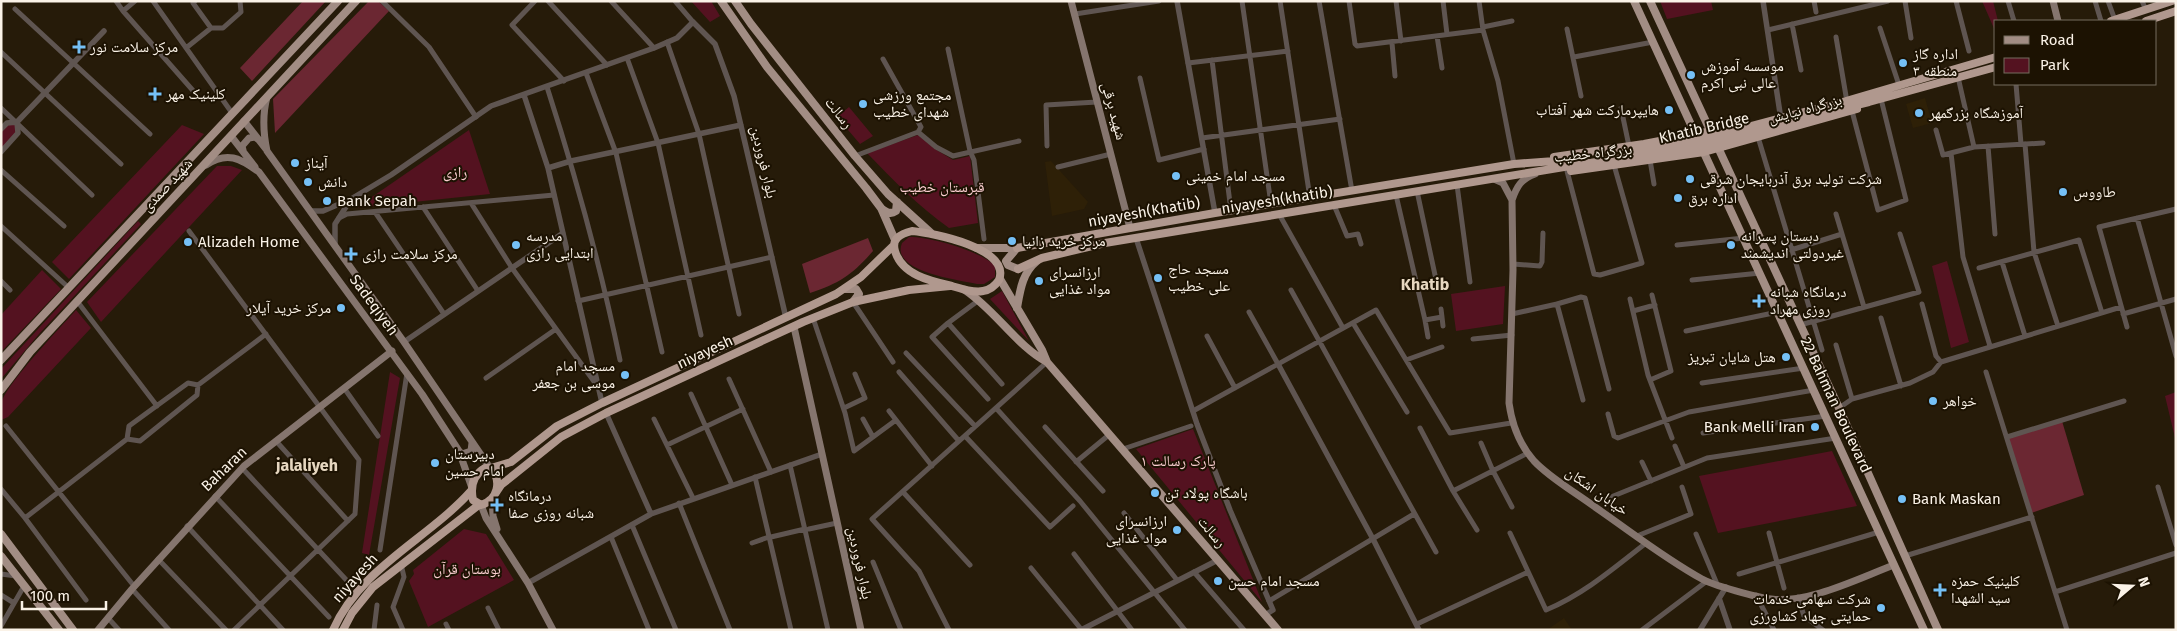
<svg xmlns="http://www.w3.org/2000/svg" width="2177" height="631" font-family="'Fira Sans','Noto Naskh Arabic',sans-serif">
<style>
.built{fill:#2e2007}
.green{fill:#541220}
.forest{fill:#6b2732}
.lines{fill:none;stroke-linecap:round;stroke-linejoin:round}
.minor{stroke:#5f5551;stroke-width:5}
.tertiary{stroke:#5f5551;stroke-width:5.5}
.secondary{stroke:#85756e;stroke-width:7}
.primary{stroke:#a28d84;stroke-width:8}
.trunk{stroke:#b0988e;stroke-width:8}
.poi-dot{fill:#75c0f6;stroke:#1c1202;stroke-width:2}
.labels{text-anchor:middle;stroke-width:4;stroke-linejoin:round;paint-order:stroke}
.poi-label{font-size:15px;fill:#faf2e7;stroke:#1c1202;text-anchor:start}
.street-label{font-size:15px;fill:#faf2e7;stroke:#1c1202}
.park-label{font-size:15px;fill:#fbced1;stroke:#1c1202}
.neighbourhood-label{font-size:16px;font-weight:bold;fill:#e6d7c0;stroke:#1c1202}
</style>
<rect width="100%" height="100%" fill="#261b09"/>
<!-- built -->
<path class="built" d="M1925 98 1932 123 1913 128 1906 104Z
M1051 161 1088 202 1084 209 1052 216 1045 162Z
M1564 618 1572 630H1547Z"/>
<!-- green -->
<path class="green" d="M691 1H711L720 16 710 22Z
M1660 1H1711L1713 10 1667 19Z
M1982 1H1993L1998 21H1996V33Z
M849 107 873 136 860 144 837 117Z
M17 122 18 133 1 151V130L7 123Z
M182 125 204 134 69 279 52 262Z
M469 130 490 194 356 208Z
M918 135 935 149 953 160 970 156 978 223 949 228C918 206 893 180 867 153Z
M217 166H231L242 170 101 322 87 302Z
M138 221 141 224 39 334 1 379V369Z
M909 237C932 237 976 250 995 265V277L984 284H977C960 280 890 272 902 243Z
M1947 261 1969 342 1951 348 1932 266Z
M42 270 61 289 1 352V315Z
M1505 286 1503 324 1456 331 1451 294Z
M1002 291 1029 341 990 299Z
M76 310 91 328 8 417 1 420C1 415 0 409 1 404 5 385 61 327 76 310Z
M390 372 400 378 369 555 362 553Z
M2176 392V442L2165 396Z
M1193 429 1262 602 1136 449Z
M1832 451 1857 506 1718 533 1699 476Z
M464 529 486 534 514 580 428 627 409 581 414 574 413 570Z"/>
<!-- forest -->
<path class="forest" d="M303 1H326L252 81 240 68Z
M369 1H378L389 11 275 133 273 99Z
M868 238 873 251C852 275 840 283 810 293L802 264Z
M2062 421 2084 495 2031 513 2007 439Z"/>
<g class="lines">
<!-- minor -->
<path class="minor" d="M116 1 123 11 135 1
M153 1 232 113
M195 1 193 3 211 28
M382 1 429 47 476 117
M535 1 512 25 564 81
M548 1 607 65
M611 1 654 48
M675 1 693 22
M1242 1 1271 204
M1280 1 1310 198
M1319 1 1352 191
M1349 1 1355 44 1357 46 1483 30
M1396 1 1401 41
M1443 1 1447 34
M1479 1 1483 30 1498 81 1514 164
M1814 1 1816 12
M1905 1 1911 38
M1956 1 1969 51
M2008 1 2014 21
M2095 1 2101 21
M2108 1 2115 20
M2142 1 2146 10
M15 9 150 134
M123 11 196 94
M1075 14 1159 1
M1792 24 1801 70
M1483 27 1512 21
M1880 28 1899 85
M1567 29 1581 96
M1768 30 1888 1
M1437 36 1442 68
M1836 37 1846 96
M667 42 699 134 739 314
M1392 43 1395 76
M186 48 211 28H223L241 12 240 1
M948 49 970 151 974 160 984 239
M1 52 121 164
M1574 57 1653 42
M627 58 658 143 701 335
M883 59 921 127 918 132
M1212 60 1231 211
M1188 63 1288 51
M586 73 616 153 662 352
M1958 77 1974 147
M1140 78 1159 160 1204 149
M2016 84 2021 144
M547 87C576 177 601 268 620 360
M1 108 92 195
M1621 108 1629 146
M1852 111 1878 210 1906 200 1881 99
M1936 130 1943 155 1974 147 2043 143
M1758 137 1822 350
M1202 138 1340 119
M2025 144 2034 252 2058 326
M1047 146 1046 105 1097 102
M1988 146 1995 234
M1951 153 1963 257 1990 346
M855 156 918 132 936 147 953 156 1019 141
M1650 160 1654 184
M1058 167 1111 154
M1 170 64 226
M1567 171 1594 274 1600 275 1642 263 1614 165
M1457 185 1470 282
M1417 191 1438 289
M1396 195 1425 320 1442 317 1443 326
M471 203 512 268 598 387
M1334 205 1347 236 1358 234 1361 244
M423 207 478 291
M375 212 444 314
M1279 214 1343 328
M1836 214 1864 307
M339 218 347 214 554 195
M2137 218 2176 356
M1 226 69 288
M189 231 359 460 355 514 234 630
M1677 245 1744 238
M1791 250 1842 234
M2002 262 2025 336
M1513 264 1540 266 1542 262 1543 233
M1979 268 2079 240 2102 313
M1692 280 1760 273
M1 281 10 290
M1291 290 1436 552
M1630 299 1648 375 1672 438
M979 300 948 323 1002 384
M77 301 157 406
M578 301 772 257
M853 302 893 362
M1557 304 1581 297 1585 298 1609 389
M1922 304 1936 356 1941 362
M1441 309 1442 317
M1633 311 1655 305
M1249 312 1278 364
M1512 314 1557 304 1583 400
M2123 314 2176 299
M813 318 845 413 854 451 896 420
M1881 318 1901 386
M1425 320 1428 337
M948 323 932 337 988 399
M1353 323 1407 412
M1800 325 1919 292 1900 234
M2127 327 2099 227 2176 209
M1686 331 1778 312
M1207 336 1235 388
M1473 339 1512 335
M1836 345 1852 399
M906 353 975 426
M1406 360 1442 347
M899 372 959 441
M1986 372 2067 630
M486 378 556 329
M729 379 771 472
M1650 380 1671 371 1652 295
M1702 383 1804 368
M344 388 378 436
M691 394 732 485
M844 408 865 398 855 374
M996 408 1080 501 1185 630
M1839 408 1852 399 1910 383 1933 372 1941 362 2121 307
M889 411 932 466
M1193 411 1376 310 1450 433 1511 423
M1608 414 1614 436 1618 438 1689 412 1814 390
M654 419 693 498
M863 419 873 437
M6 426 134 586
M1045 427 1103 491
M1420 428 1453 491 1477 530
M1703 433 1826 416
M965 436 1050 527 1073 506
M2007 437 2124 401
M127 439 140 441 197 395 198 385
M276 441 348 521
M1481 443 1493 471 1512 507
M667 445 743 409
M1675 446 1684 467
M1123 449 1191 426
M1076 462 1110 434
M1642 462 1651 481
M790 465 828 630
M242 468 351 585
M755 477 791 630
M2158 487 2176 545
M1 489 25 518 86 600
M1453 491 1528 453
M903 492 970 565
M215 496 329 617
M1606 499 1707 458 1836 438
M679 503 730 630
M1124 513 1177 580
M25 518 127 439 129 426 188 383 198 385 266 334
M632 525 676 630
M187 526 283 630
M809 529 837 523
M1510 533 1546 610C1584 594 1614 568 1646 543
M1769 533 1784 588
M1696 534 1717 584
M1637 536 1691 514 1682 487
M611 537 649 630
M771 537 805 529
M752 543 769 537
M380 550 407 373
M1074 554 1132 630
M1905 556 2032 517
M158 559 226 630
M873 562 901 630
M401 564 404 577 393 607 403 630
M1031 568 1081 629
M1194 572 1244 630
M1 574 16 576
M1739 574 1879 532
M132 589 169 630
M2055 592 2176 553
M1 595 14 603
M1756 595 1774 630
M1798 597 1804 616 1823 630
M1269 601 1414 514
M488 608 499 630
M108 618 119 630
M446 624 449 630
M1417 624 1528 572
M1 626 24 586
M374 630 377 605
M949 630 919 571 872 519 1047 362
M1642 630 1707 581"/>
<!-- tertiary -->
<path class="tertiary" d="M1177 1 1215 213
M1763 1 1780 113
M524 95 548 168 602 403
M17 122 104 31
M1 129 7 123 17 122
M1 152 18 133 17 122
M548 168 571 161 741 125
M311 211H323L351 199 391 175 491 106 654 48 677 38 693 22 715 44 734 96 786 318
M1136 238 1197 424 1230 510 1273 610 1265 615
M335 246V224L351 199
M404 342 563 233
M1278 364 1373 539 1419 630
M606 413 651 514
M528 583 651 514 822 454
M1719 598 1730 630
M1081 630 1218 560
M1700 630 1726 587"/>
<!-- secondary -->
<path class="secondary" d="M1071 1 1130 228
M2053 1 2058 21
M267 97C262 116 263 132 267 151L404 342 490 468
M244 121 266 149
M231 136 255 167
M243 150 242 146 249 138 255 137 259 140
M206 165C227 151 240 158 259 172L422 394 459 451 472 488
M1494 179 1503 183 1512 200 1513 270 1509 403C1512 425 1519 444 1534 461 1551 479 1575 492 1595 507 1630 531 1664 558 1702 579 1712 585 1759 598 1771 599 1808 604 1859 578 1894 565
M1512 200C1517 186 1521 179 1535 174
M794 327 861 630
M459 451 462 454 471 451 472 443
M492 499 493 516 497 529
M481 505 486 518 528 583 553 630
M98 630 132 589 244 466 392 351"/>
<!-- primary -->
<path class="primary" d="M721 1 767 67 866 188 881 208 895 240
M735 1 751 24 855 156 888 194 931 233
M1634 1 1924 630
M1650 1 1839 408 1938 630
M881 208C886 212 890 215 896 211L897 202
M977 248H1017
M1017 248 1006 261 1008 265 1018 269
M1000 279 1042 350 1047 362
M845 289H856L859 294 853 302
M965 290C995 310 1018 347 1047 362L1278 630
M1017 308C1020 291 1022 273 1037 261
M1 360 338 1
M1 390 30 352 356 1
M1 534 73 630
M1 556 59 630"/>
<!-- trunk -->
<path class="trunk" d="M2111 21 2172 1
M2146 21 2176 11
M1636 151 1691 142 1846 101 1996 57
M1554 157 1644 144 1717 130
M1571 171 1704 152 1857 109
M912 231C933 233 1011 248 999 280 995 286 990 290 983 291 973 293 962 289 952 286 930 281 902 275 895 251 891 238 901 234 912 231Z
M1017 248 1215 213 1514 164 1582 159
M1018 269 1042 258 1105 243 1576 165 1692 148 1783 123 1869 102 1996 67
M485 468H491C502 481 498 500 481 505L473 500C470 486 473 475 485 468Z
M491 468 511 462 557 426 602 403 836 294 861 277 893 246
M495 494 501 485 561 437 606 413 803 322 853 302 909 290 950 286
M333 630C361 567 427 540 471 491
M343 630 352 613 373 587 480 504"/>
</g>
<!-- markers -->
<g class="poi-dot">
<path d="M76.5 39.5h5v5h5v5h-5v5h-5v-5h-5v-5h5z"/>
<circle cx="1903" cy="63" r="5"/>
<circle cx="1691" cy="75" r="5"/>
<path d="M152.5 86.5h5v5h5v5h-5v5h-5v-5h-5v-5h5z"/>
<circle cx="863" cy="104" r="5"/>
<circle cx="1669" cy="110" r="5"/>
<circle cx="1919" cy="113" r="5"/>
<circle cx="295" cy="163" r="5"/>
<circle cx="1176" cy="176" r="5"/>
<circle cx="1690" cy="179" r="5"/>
<circle cx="308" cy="182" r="5"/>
<circle cx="2063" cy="192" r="5"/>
<circle cx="1678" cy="198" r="5"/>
<circle cx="327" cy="201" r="5"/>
<circle cx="1012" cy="241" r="5"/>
<circle cx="188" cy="242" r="5"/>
<circle cx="516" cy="245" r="5"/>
<circle cx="1731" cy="245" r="5"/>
<path d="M348.5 246.5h5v5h5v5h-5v5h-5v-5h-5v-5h5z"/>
<circle cx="1158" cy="278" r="5"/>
<circle cx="1039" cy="281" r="5"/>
<path d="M1756.5 293.5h5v5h5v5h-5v5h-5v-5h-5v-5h5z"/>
<circle cx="341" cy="308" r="5"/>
<circle cx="1786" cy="357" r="5"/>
<circle cx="625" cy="375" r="5"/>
<circle cx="1933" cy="401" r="5"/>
<circle cx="1815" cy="427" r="5"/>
<circle cx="435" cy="463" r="5"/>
<circle cx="1155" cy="493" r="5"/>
<circle cx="1902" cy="499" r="5"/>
<path d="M494.5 497.5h5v5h5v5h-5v5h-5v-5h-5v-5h5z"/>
<circle cx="1177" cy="530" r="5"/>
<circle cx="1218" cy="581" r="5"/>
<path d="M1937.5 582.5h5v5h5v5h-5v5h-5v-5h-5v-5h5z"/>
<circle cx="1881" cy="608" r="5"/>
</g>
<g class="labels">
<!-- poi labels -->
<g class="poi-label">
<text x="90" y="52">مرکز سلامت نور</text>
<text x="1913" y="59">اداره گاز<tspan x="1913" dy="17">منطقه ۳</tspan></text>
<text x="1701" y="71">موسسه آموزش<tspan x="1701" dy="17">عالی نبی اکرم</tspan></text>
<text x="166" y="99">کلینیک مهر</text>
<text x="873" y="100">مجتمع ورزشی<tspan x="873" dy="17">شهدای خطیب</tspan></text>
<text x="1659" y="115" text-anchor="end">هایپرمارکت شهر آفتاب</text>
<text x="1929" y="118">آموزشگاه بزرگمهر</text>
<text x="305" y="168">آیناز</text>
<text x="1186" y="181">مسجد امام خمینی</text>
<text x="1700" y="184">شرکت تولید برق آذربایجان شرقی</text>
<text x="318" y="187">دانش</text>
<text x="2073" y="197">طاووس</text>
<text x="1688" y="203">اداره برق</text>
<text x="337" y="206">Bank Sepah</text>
<text x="526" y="241">مدرسه<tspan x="526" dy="17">ابتدایی رازی</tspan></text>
<text x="1741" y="241">دبستان پسرانه<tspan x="1741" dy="17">غیردولتی اندیشمند</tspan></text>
<text x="1022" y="246">مرکز خرید زانیا</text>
<text x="198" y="247">Alizadeh Home</text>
<text x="362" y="259">مرکز سلامت رازی</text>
<text x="1168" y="274">مسجد حاج<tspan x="1168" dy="17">علی خطیب</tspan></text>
<text x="1049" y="277">ارزانسرای<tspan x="1049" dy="17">مواد غذایی</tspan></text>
<text x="1770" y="297">درمانگاه شبانه<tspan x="1770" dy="17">روزی مهراد</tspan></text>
<text x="331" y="313" text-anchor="end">مرکز خرید آیلار</text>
<text x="1776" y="362" text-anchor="end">هتل شایان تبریز</text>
<text x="615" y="371" text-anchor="end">مسجد امام<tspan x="615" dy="17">موسی بن جعفر</tspan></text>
<text x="1943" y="406">خواهر</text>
<text x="1805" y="432" text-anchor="end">Bank Melli Iran</text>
<text x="445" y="459">دبیرستان<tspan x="445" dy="17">امام حسین</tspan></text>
<text x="1165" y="498">باشگاه پولاد تن</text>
<text x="508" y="501">درمانگاه<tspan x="508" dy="17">شبانه روزی صفا</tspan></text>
<text x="1912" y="504">Bank Maskan</text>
<text x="1167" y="526" text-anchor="end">ارزانسراى<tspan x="1167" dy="17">مواد غذایى</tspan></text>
<text x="1228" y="586">مسجد امام حسن</text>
<text x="1951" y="586">کلینیک حمزه<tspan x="1951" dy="17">سید الشهدا</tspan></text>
<text x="1871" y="604" text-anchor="end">شرکت سهامی خدمات<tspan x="1871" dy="17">حمایتی جهاد کشاورزی</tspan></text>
</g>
<!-- street labels -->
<g class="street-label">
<text transform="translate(1805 109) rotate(-15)" y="5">بزرگراه نیایش</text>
<text transform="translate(1114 111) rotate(75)" y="5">شهید برقی</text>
<text transform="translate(839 113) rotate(52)" y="5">رسالت</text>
<text transform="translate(1704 128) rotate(-13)" y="5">Khatib Bridge</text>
<text transform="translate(1593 153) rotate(-6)" y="5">بزرگراه خطیب</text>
<text transform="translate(764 162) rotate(77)" y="5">بلوار فروردین</text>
<text transform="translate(167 185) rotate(-47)" y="5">شهید صمدی</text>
<text transform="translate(1277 200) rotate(-9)" y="5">niyayesh(khatib)</text>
<text transform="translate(1144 212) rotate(-10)" y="5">niyayesh(Khatib)</text>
<text transform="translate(374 305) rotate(54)" y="5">Sadeqiyeh</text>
<text transform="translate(705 352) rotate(-25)" y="5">niyayesh</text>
<text transform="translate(1836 405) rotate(65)" y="5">22 Bahman Boulevard</text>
<text transform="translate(224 469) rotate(-44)" y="5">Baharan</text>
<text transform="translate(1597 491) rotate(35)" y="5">خیابان اشکان</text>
<text transform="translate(1212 532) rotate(50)" y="5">رسالت</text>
<text transform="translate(860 563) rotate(78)" y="5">بلوار فروردین</text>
<text transform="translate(355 578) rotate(-48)" y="5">niyayesh</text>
</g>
<!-- park labels -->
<g class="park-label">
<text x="455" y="177">رازی</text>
<text x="942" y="192">قبرستان خطیب</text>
<text x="1178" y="466">پارک رسالت ۱</text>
<text x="467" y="574">بوستان قرآن</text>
</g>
<!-- neighbourhood labels -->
<g class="neighbourhood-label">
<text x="1425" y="290">Khatib</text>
<text x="307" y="471">jalaliyeh</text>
</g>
</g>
<!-- border -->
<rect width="2177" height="631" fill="none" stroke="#faf2e7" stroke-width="5"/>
<!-- legend -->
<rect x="1994" y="20" width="162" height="65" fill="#1c1202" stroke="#756c5e"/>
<rect x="2004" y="36" width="25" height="8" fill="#a28d84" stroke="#756c5e"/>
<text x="2040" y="45" font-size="15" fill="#faf2e7">Road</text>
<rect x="2004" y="58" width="25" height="15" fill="#541220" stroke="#756c5e"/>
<text x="2040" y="70" font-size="15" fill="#faf2e7">Park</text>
<!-- north arrow -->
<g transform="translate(2132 586) rotate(71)" stroke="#1c1202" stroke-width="4" paint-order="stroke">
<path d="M0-4L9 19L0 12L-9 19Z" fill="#faf2e7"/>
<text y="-8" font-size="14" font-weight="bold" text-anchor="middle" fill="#faf2e7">N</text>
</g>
<!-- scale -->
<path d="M22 601v8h84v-8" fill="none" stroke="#faf2e7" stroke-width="2.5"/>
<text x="30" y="601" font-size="15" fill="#faf2e7" stroke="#1c1202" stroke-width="4" paint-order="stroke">100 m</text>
</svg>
